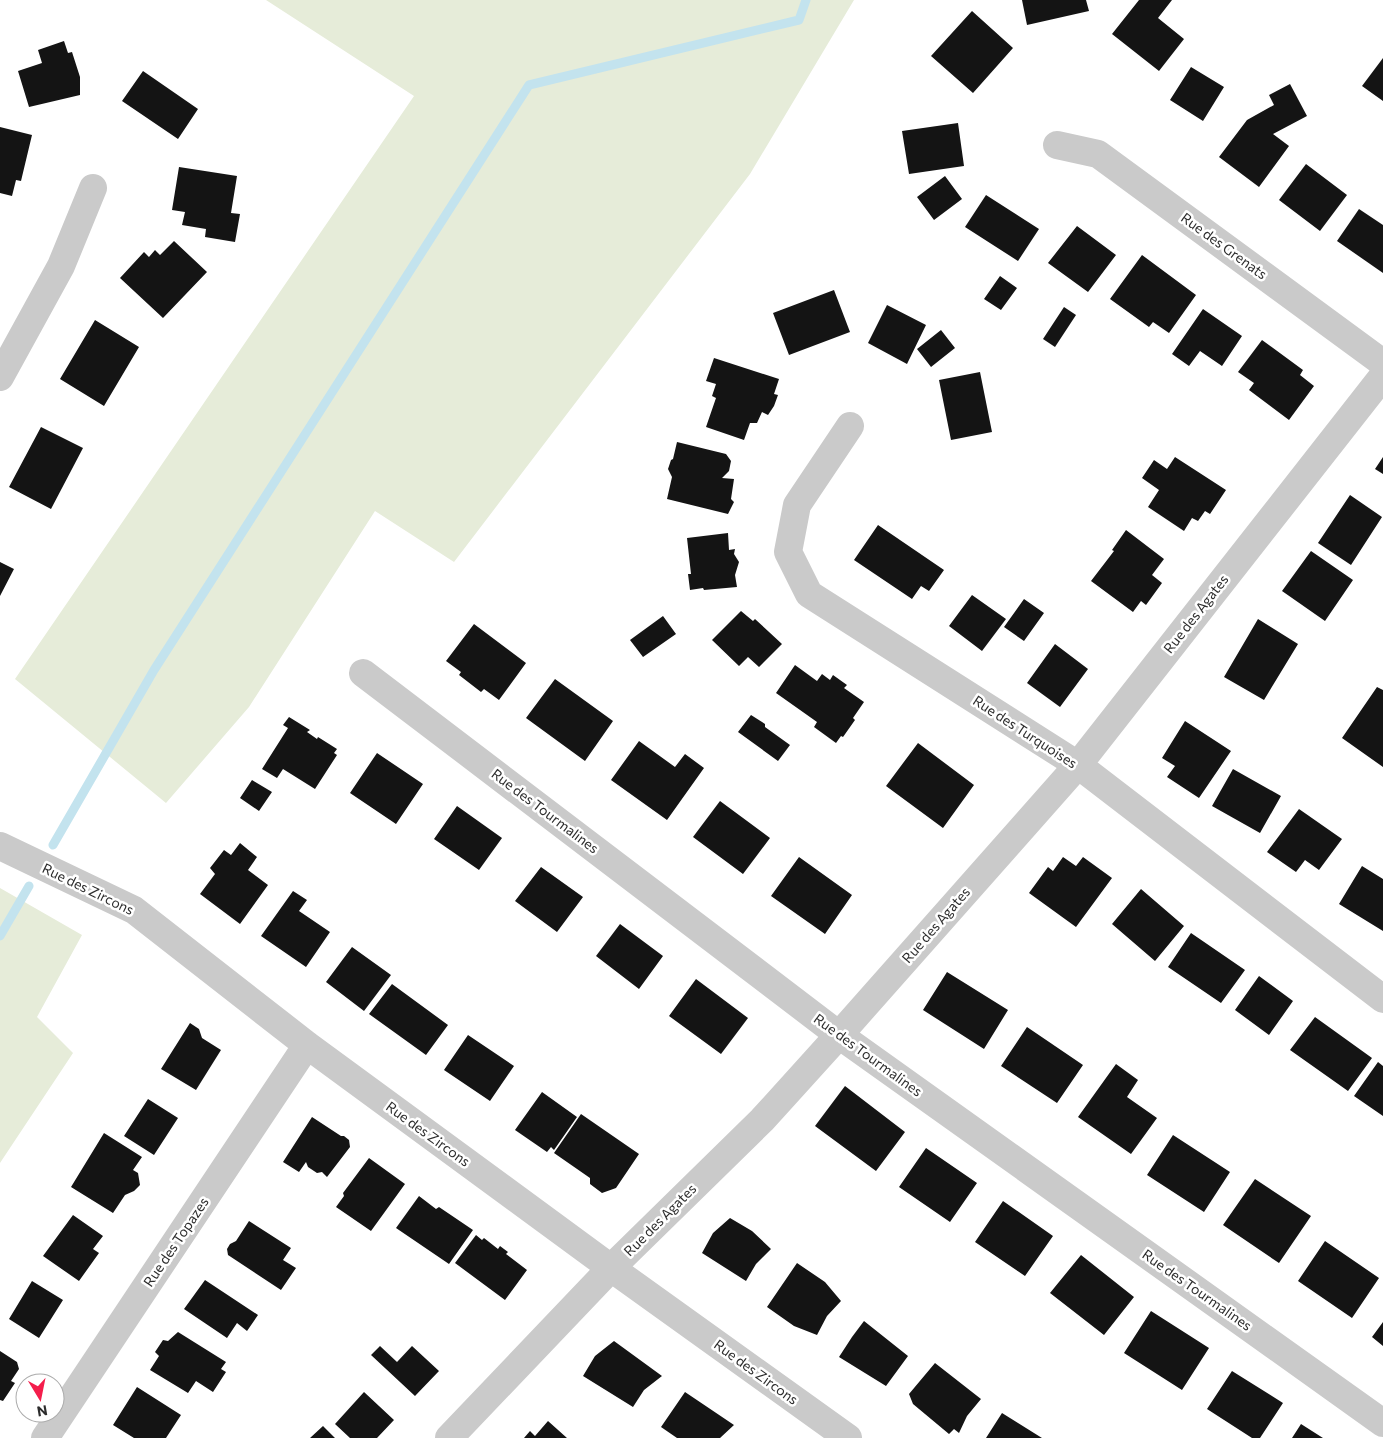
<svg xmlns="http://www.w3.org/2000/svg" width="1383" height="1438" font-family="Commissioner,sans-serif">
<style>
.green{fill:#e6ecd9}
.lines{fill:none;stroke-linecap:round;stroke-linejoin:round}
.stream{stroke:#c3e3ee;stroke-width:9}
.building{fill:#141414}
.minor{stroke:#cacaca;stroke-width:28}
.labels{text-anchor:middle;stroke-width:5;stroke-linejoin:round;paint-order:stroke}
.street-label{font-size:14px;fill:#2d2d2d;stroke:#fff}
</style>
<rect width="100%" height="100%" fill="#fff"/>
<!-- green -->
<path class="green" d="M266 0H854L750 174 454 562 375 511 249 707 166 803 15 679 414 96Z
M0 888 82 935 37 1017 73 1053 0 1163Z"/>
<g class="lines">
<!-- stream -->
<path class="stream" d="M53 845 154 670 529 85 799 20 806 0
M0 936 29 886"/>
</g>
<!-- building -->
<path class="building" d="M1022 0H1086L1089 11 1027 25Z
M1139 0H1172L1158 18 1184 39 1159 71 1112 34Z
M972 11 1013 48 973 93 931 56Z
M64 41 68 53 72 52 80 77V95L29 107 18 71 42 63 38 50Z
M1383 58V101L1362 86Z
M1191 67 1224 87 1203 121 1170 100Z
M143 71 198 109 178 139 122 101Z
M1290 84 1307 116 1273 134 1289 146 1259 187 1219 157 1247 120 1274 105 1269 95Z
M958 123 964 166 909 174 902 131Z
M0 127 32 135 21 181 16 180 12 196 0 193Z
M1306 164 1347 195 1320 231 1279 200Z
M179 167 237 176 231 213 240 214 235 242 205 237 206 229 182 225 185 212 172 210Z
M945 176 962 199 934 220 917 197Z
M986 195 1039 229 1018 261 965 227Z
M1359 209 1383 225V273L1337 241Z
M1077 226 1116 255 1088 292 1048 263Z
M174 241 207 272 163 318 120 278 144 252 149 257 155 250 160 255Z
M1142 255 1196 295 1169 333 1153 322 1149 327 1110 299Z
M1000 276 1017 288 1001 310 984 299Z
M834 290 850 332 789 355 773 313Z
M887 305 926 325 907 364 868 343Z
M1064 307 1076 315 1055 347 1043 339Z
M1203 309 1242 336 1222 366 1200 351 1189 366 1172 354Z
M95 320 139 347 104 406 60 379Z
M941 330 955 348 931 367 917 349Z
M1262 340 1303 370 1300 375 1314 386 1289 420 1249 390 1254 383 1238 372Z
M714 358 779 379 774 394 778 395 774 406 768 415 762 412 757 423H750L744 440 706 427 716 398 712 396 716 384 706 381Z
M980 372 992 432 951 440 939 380Z
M41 427 83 448 51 509 9 487Z
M677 442 726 454 731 461 729 471 722 478 734 479 731 499 734 502 728 514 667 499 672 477 668 469 671 460 673 459Z
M1175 457 1226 490 1210 514 1205 511 1198 521 1192 518 1184 531 1148 507 1159 490 1142 478 1154 460 1167 469Z
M1383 457V474L1375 469Z
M1350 495 1382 517 1351 565 1318 543Z
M878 525 944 570 929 591 921 586 912 599 854 560Z
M1126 530 1164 559 1152 575 1162 583 1146 605 1141 601 1133 612 1091 581 1114 551 1112 550Z
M728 533 729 550 735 549 734 554 739 562 735 575 737 587 704 590 703 588 690 590 688 574H691L687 538Z
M1311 551 1353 580 1325 621 1282 591Z
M0 562 14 569 0 596Z
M972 595 1006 619 982 651 949 626Z
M1024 599 1044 613 1024 641 1004 627Z
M741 611 753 621 755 619 782 644 759 667 748 657 739 666 712 640Z
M663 616 676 634 643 657 630 640Z
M1258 619 1298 644 1264 700 1224 677Z
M474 624 526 663 499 700 484 689 481 692 459 675 461 672 446 661Z
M1055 644 1088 669 1060 707 1027 683Z
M795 665 817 681 822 674 830 680 833 675 847 685 844 688 864 702 853 718 855 720 843 737 841 736 836 743 814 727 817 722 776 693Z
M555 679 613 721 585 761 526 718Z
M1377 687 1383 690V767L1342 738Z
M751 715 765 724V727L790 745 778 761 738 732Z
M289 717 310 730 307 732 317 739 318 737 337 749 334 753 337 755 315 789 283 769 277 778 262 769 288 728 283 725Z
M1185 721 1231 751 1199 798 1167 777 1175 766 1162 758Z
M639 741 675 767 685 754 704 768 667 820 611 780Z
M918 743 974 785 943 828 886 786Z
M377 753 423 784 396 824 350 793Z
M1233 769 1281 796 1260 833 1212 806Z
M252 780 272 792 259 811 240 798Z
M720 801 770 838 743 874 693 837Z
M457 806 502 838 479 870 434 839Z
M1299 809 1342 839 1319 870 1305 860 1296 872 1267 852Z
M240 843 257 857 248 870 268 885 240 924 200 894 215 874 210 868 224 850 231 855Z
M799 857 852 895 825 934 771 896Z
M1063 857 1076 866 1083 857 1112 878 1076 927 1029 893 1048 867 1053 871Z
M1362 866 1383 879V931L1339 904Z
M541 867 583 897 557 932 515 901Z
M1141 889 1184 926 1155 961 1112 924Z
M293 891 307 900 299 911 330 932 306 967 261 936Z
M620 924 663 956 639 989 596 956Z
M1191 933 1245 970 1221 1003 1168 967Z
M352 947 391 975 364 1011 326 982Z
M947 972 1008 1010 984 1049 923 1010Z
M1259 976 1293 1001 1269 1035 1235 1010Z
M696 979 748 1018 721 1054 669 1016Z
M392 984 448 1025 426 1055 369 1014Z
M1315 1017 1372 1058 1348 1091 1290 1050Z
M190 1023 199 1029 202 1038 221 1050 196 1090 161 1069Z
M1027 1027 1083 1065 1057 1103 1001 1066Z
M468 1035 514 1066 490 1101 444 1070Z
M1378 1062 1383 1066V1116L1354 1096Z
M1116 1064 1138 1080 1127 1097 1157 1118 1131 1154 1078 1117Z
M845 1086 905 1132 876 1171 815 1126Z
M542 1092 577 1117 554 1150 551 1147 547 1152 515 1130Z
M148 1099 178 1118 154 1155 124 1136Z
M581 1114 639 1154 616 1188 602 1193 590 1184V1178L554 1153Z
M312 1117 341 1136H344L349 1140 350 1147 327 1177 322 1172 317 1173 308 1167 306 1162 299 1172 283 1162Z
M104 1133 142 1157 133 1170 138 1173 140 1185 134 1191 125 1195 113 1213 71 1187Z
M1173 1135 1230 1172 1204 1212 1147 1175Z
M926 1148 977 1183 950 1222 899 1187Z
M369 1158 405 1184 371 1231 336 1207 344 1196 343 1193Z
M1255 1179 1311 1216 1279 1263 1223 1225Z
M419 1196 436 1209 439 1207 473 1230 449 1264 396 1228Z
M1003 1201 1053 1236 1025 1276 975 1242Z
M73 1215 103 1236 93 1249 99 1253 79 1281 43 1256Z
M730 1218 752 1231 771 1249 756 1264 746 1281 702 1253 713 1233Z
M249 1221 291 1248 283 1260 296 1268 281 1290 228 1255 227 1249 230 1244 236 1241Z
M476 1235 482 1240 484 1238 498 1249 500 1246 508 1252 506 1254 527 1270 505 1300 455 1263Z
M1325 1241 1379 1278 1352 1318 1298 1281Z
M1081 1255 1134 1297 1104 1335 1050 1293Z
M797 1263 825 1282 841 1301 827 1316 817 1335 794 1326 767 1307Z
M205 1280 258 1315 247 1331 237 1323 227 1338 184 1309Z
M32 1281 63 1300 39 1338 9 1319Z
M1151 1311 1209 1348 1182 1390 1124 1353Z
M864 1321 908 1356 886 1386 839 1357 852 1337Z
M1383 1322V1346L1372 1337Z
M178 1332 226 1362 221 1369 226 1372 213 1392 196 1381 188 1393 150 1370 159 1356 155 1352 163 1340 168 1341Z
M614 1341 662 1376 644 1390 633 1407 583 1376 595 1356Z
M380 1346 397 1362 412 1346 439 1371 415 1396 371 1355Z
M0 1351 17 1362 19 1369 11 1381 15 1383 3 1401 0 1400Z
M935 1363 981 1399 967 1416 959 1433 954 1429 949 1434 913 1404 909 1394Z
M1232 1371 1283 1403 1260 1438H1252L1207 1409Z
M137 1387 181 1415 166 1438H134L113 1425Z
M364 1392 394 1420 377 1438H350L335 1424Z
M685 1392 734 1425 720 1438H677L661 1427Z
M1002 1413 1042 1438H986Z
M548 1421 567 1438H524L530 1431 535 1436Z
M1301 1424 1323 1438H1292Z
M323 1426 335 1438H310Z"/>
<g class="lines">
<!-- minor -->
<path class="minor" d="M1057 145 1098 154 1383 363
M0 377 61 266 93 188
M850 426 797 505 788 552 809 594 1078 765 1383 999
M363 673 839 1035 1383 1423
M0 846 134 910 307 1045 611 1268 848 1438
M45 1438 307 1045
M449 1438 611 1268 762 1120 839 1035 1078 765 1383 376"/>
</g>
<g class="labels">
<!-- street labels -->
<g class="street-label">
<text transform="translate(1224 246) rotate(36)" y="5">Rue des Grenats</text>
<text transform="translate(1196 614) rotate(-52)" y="5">Rue des Agates</text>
<text transform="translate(1025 732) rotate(33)" y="5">Rue des Turquoises</text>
<text transform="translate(545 811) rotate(37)" y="5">Rue des Tourmalines</text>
<text transform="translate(88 889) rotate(26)" y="5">Rue des Zircons</text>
<text transform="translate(936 925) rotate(-49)" y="5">Rue des Agates</text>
<text transform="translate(868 1055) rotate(36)" y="5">Rue des Tourmalines</text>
<text transform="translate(428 1134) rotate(36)" y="5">Rue des Zircons</text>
<text transform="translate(660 1220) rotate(-45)" y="5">Rue des Agates</text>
<text transform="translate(176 1242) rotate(-56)" y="5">Rue des Topazes</text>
<text transform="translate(1197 1290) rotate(35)" y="5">Rue des Tourmalines</text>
<text transform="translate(756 1372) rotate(36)" y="5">Rue des Zircons</text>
</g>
</g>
<!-- north arrow -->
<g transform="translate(40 1398) rotate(170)"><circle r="24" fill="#ffffff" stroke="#ababab"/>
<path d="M0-4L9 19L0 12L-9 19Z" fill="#f41e4c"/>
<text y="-8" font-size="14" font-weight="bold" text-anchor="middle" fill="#2d2d2d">N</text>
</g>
</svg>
